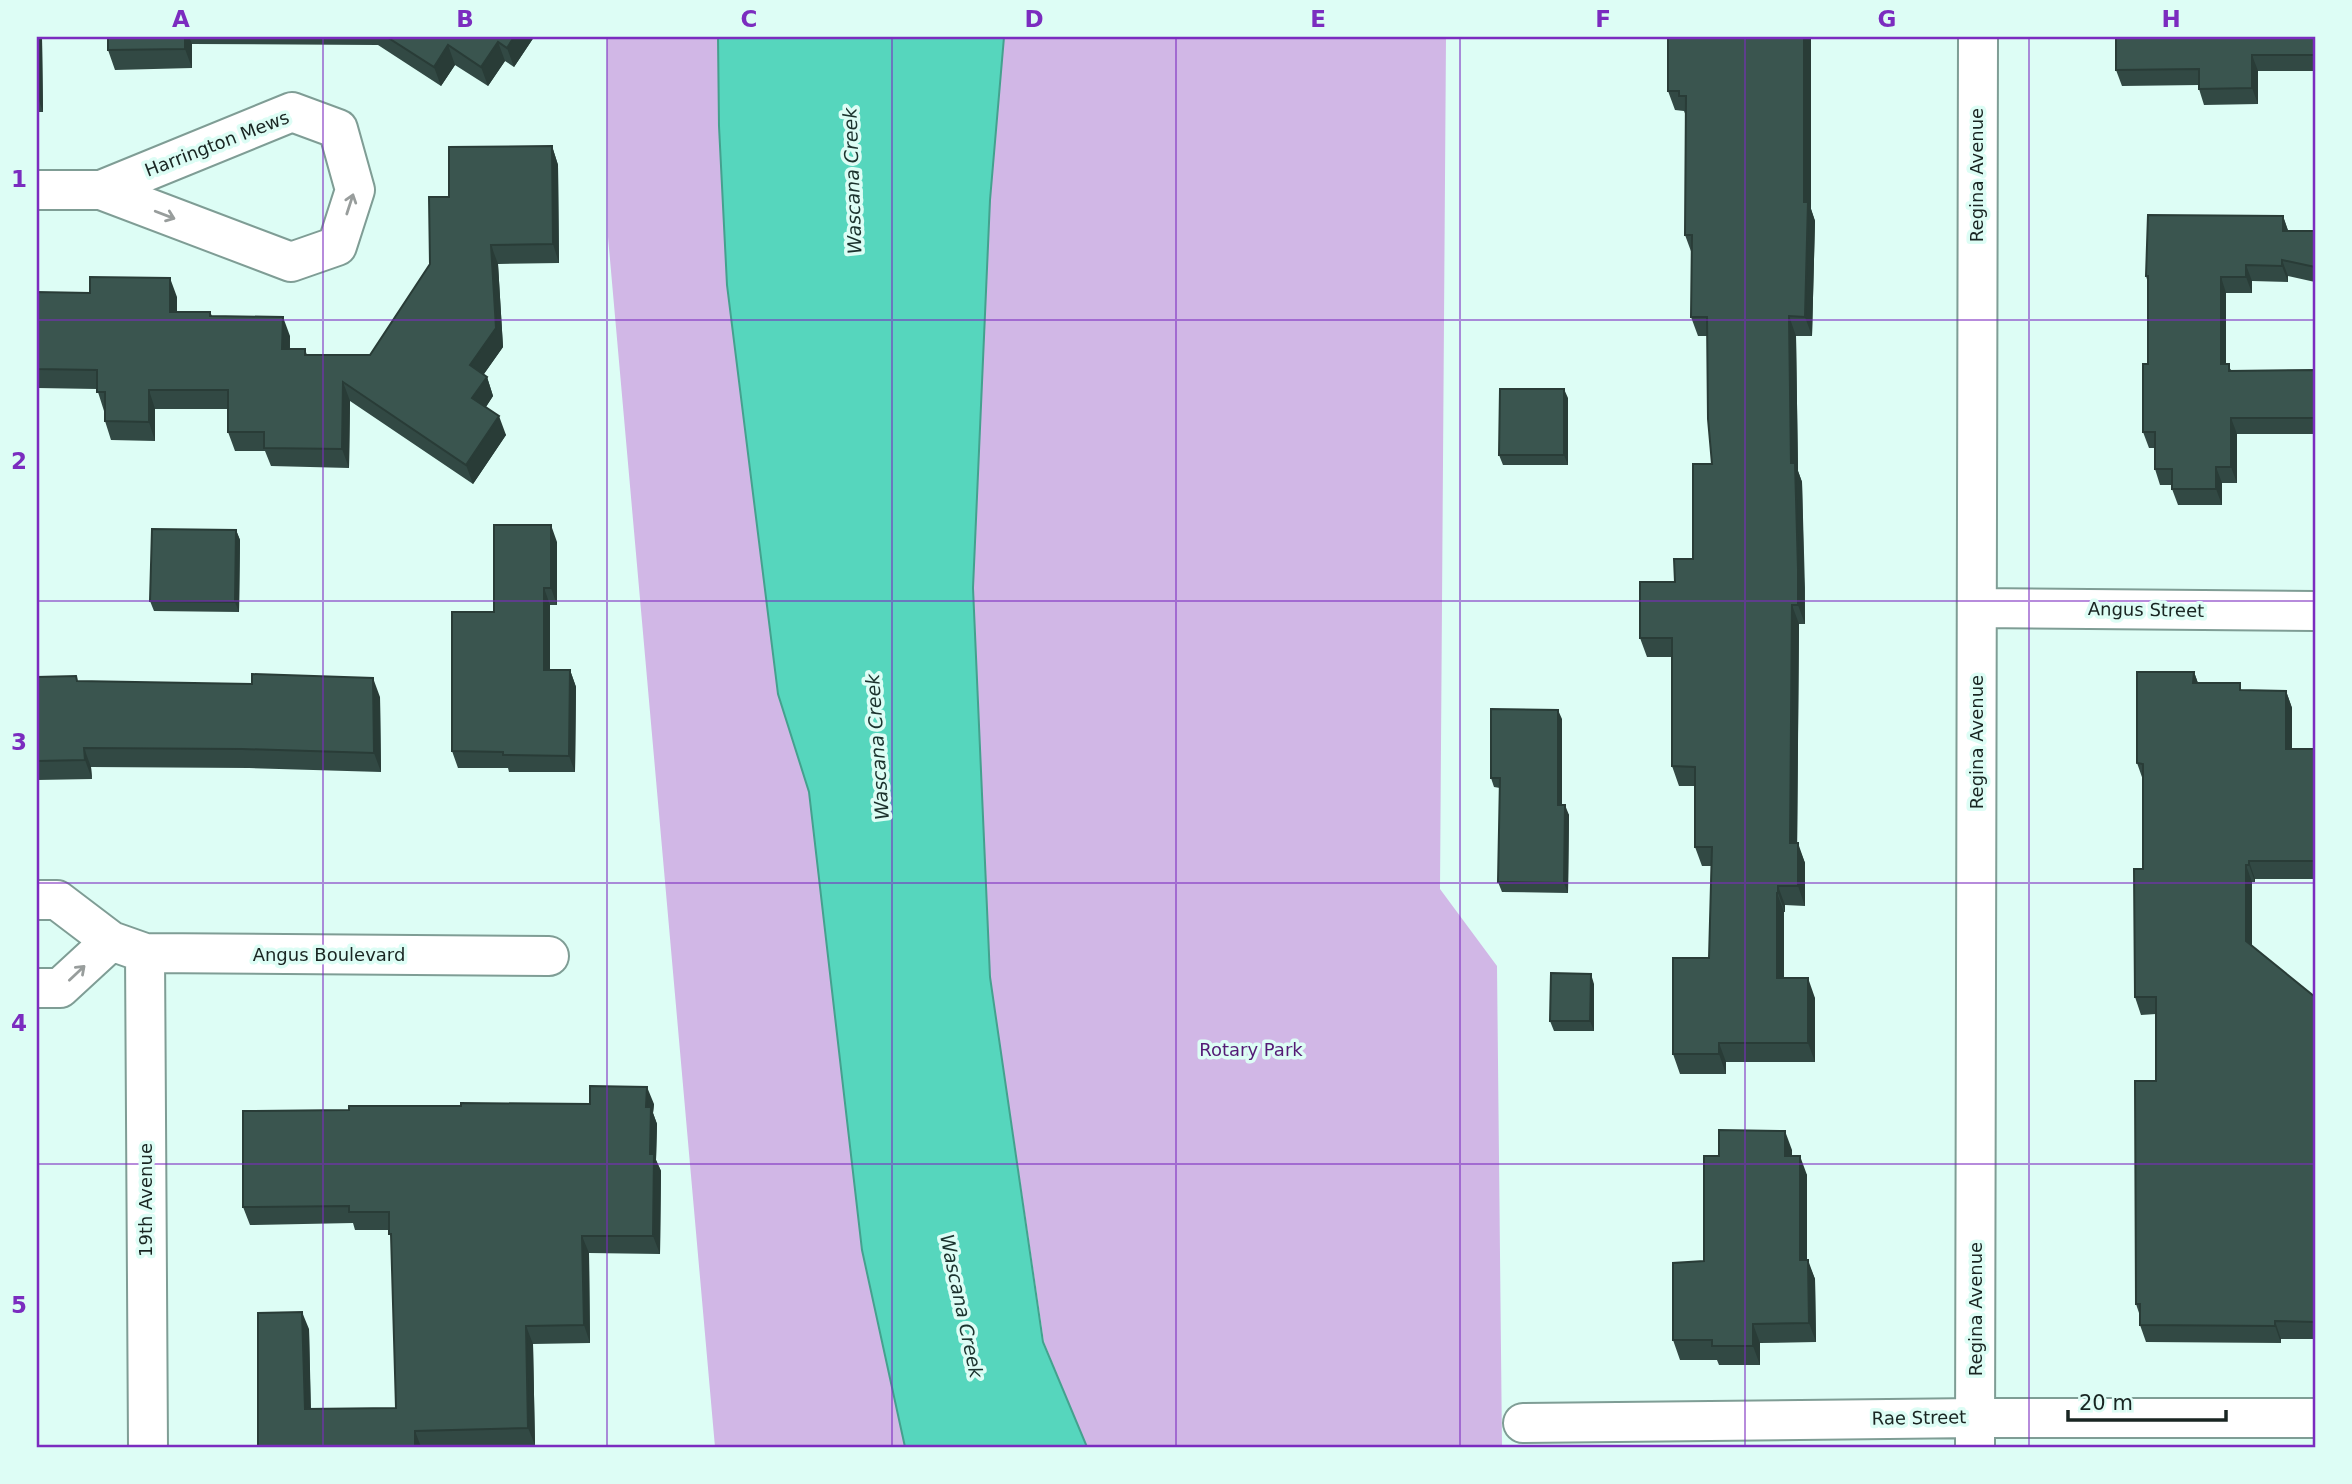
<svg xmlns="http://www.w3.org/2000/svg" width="2352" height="1484" font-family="'DejaVu Sans',sans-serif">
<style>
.green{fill:#d1b7e6}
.water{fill:#56d6bd;stroke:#44a18e;stroke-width:2}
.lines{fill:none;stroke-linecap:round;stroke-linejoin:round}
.minor-casing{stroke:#7f9d95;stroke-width:42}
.minor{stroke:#fff;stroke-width:38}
.wall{fill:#324944}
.shaded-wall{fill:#293c37}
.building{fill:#3a554f;stroke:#293c37;stroke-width:2}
.oneway{stroke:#989d9c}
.grid{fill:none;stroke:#7b2cbf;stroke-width:2;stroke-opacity:0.55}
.labels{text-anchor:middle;stroke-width:7;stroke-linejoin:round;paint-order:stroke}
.street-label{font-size:18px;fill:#192522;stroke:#ddfdf5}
.park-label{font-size:18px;fill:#541a75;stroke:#ddfdf5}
.water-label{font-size:19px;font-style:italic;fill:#1b322d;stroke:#ddfdf5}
.neatline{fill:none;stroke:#7b2cbf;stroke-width:2.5}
.grid-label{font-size:23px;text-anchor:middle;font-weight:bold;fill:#7b2cbf}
</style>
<rect width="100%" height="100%" fill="#ddfdf5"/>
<!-- green -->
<path class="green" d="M607 37H718L719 126 727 286 778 694 809 792 862 1250 905 1447H715L608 237Z
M1004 37H1446L1440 889 1497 966 1502 1447H1087L1044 1342 990 977 973 588 990 200Z"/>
<!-- water -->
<path class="water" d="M718 37H1004L990 200 973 588 990 977 1043 1342 1087 1447H905L862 1250 809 792 778 694 727 285 719 126Z"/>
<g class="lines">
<defs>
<path id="minor" d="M37 190H101L291 262 337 246 355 190 338 129 292 112 101 190
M1977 608 2315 611
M37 900H57L111 941 145 953 549 956
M145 953 148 1447
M37 988H60L111 941
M1523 1423 1976 1418H2315
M1975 1447 1978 37"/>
</defs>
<!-- minor casing -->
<use href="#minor" class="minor-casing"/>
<!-- minor -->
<use href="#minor" class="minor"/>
</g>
<!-- wall -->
<path class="wall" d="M37 37H41L42 38 43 112H37Z
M108 37H534L514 67 505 61 488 86 455 65 441 86 378 45 192 44V68L115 70 108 50Z
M1668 37H1810L1811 39V209L1815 221 1812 336H1796L1798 471 1802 482 1805 588V624H1799L1797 843 1805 863V906L1785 905V912H1784V978L1815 998V1062H1726V1074H1680L1673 1054 1709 958 1711 866H1702L1695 847V786H1679L1672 766V657H1647L1640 638 1675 582 1693 559 1712 464 1707 336H1698L1691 317 1692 254 1685 235 1686 116 1684 111 1675 110 1668 91Z
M2315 37V71H2258V104L2204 105 2199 89V85L2122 86 2116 70Z
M552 146 558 165 559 263 498 264 503 347 483 375 487 377 493 396 486 407 506 435 473 484 350 401 349 468 271 466 265 451H235L228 432V409H155V441L111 440 105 421V411H104L97 389 37 388V292L177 297V312H210L212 316 290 336V349H305L307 355H370L430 264 449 197Z
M2283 216 2288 231H2315V282L2288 276V282L2252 281V293H2226V364L2232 371 2315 370V434H2237V483H2222V505H2178L2172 489V485H2160L2155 469V448H2149L2143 432 2148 364V283L2146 276Z
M1568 398V465H1503L1499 455Z
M236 530 240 540 239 612 154 611 150 601Z
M557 542V605H550V670H570L576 687 575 772H509L508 768H458L452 751 494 612Z
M2194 672 2198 683 2243 690 2286 691 2292 708V749H2315V879H2255V882H2252V946L2315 997V1339H2281V1343L2146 1342 2140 1325V1316L2136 1304 2156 1081V1014L2141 1015 2135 997 2143 869V780L2137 763Z
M37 677 78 681 380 697 381 772 249 768 91 767 92 779 37 780Z
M1562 719V805L1569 815 1568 893 1502 892 1498 882 1500 788 1494 787 1491 778Z
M1594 984V1031H1554L1550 1021Z
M654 1104 653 1113 657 1124 656 1160 661 1171 660 1254 589 1253 590 1343 533 1344 535 1445 456 1447H258L309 1329 311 1409 396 1408 392 1240 389 1230H355L353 1223 250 1225 243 1207 349 1110 461 1106Z
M1792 1150V1156L1807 1175V1260L1815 1279 1816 1342 1760 1343V1365H1719L1717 1360H1680L1673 1340 1704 1261 1719 1156Z"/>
<!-- shaded-wall -->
<path class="shaded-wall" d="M37 37H41L42 38 43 112 37 95Z
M185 37H189L192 44V68L185 49Z
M514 37H534L514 67 507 48Z
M1804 37H1810L1811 39V209L1815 221 1812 336 1805 317Z
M498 42 505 61 488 86 481 67Z
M448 45 455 65 441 86 434 67Z
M2252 55 2258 71V104L2252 88Z
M552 146 558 165 559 263 553 244Z
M2283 216 2289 233 2283 231Z
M491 245 498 264 503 347 477 384 470 365Z
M2282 260 2288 276V282L2282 266Z
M2246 265 2252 281V293L2246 277Z
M2221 277 2226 293V380L2221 364Z
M170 278 177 297V331L170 312Z
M1789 316 1796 336 1798 471 1802 482 1805 624 1798 605 1791 463Z
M283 317 290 336 289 368 282 349Z
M487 377 493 396 479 417 472 398Z
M343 382 350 401 349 468 342 449Z
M1564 389 1568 398V465L1564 455Z
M149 390 155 409V441L149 422Z
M499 416 506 435 473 484 466 465Z
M2231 418 2237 434V483L2231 467Z
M2216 467 2222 483V505L2216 489Z
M551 525 557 542V605L551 588Z
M236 530 240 540 239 612 235 602Z
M544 588 550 605V687L544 670Z
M1792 605 1799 624 1797 863 1790 843Z
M570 670 576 687 575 772 569 756Z
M2194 672 2200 689 2193 683Z
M373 678 380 697 381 772 374 753Z
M2286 691 2292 708V767L2286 749Z
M1558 710 1562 719V815L1558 805Z
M84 748 91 767 92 779 85 760Z
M1565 805 1569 815 1568 893 1564 883Z
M1798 843 1805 863V906L1798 886Z
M2249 861 2255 879V882L2249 865Z
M2246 865 2252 882V958L2246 941Z
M1778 886 1785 905V912L1778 893Z
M1777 893 1784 912V998L1777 978Z
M1591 974 1594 984V1031L1590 1021Z
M1808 978 1815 998V1062L1808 1043Z
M1719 1043 1726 1062V1074L1719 1054Z
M647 1087 654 1104 653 1113 657 1124 656 1160 661 1171 660 1254 653 1236 646 1107Z
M1785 1131 1792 1150V1175L1785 1156Z
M1800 1156 1807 1175V1279L1800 1260Z
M582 1236 589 1253 590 1343 584 1325Z
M1808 1260 1815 1279 1816 1342 1809 1323Z
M302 1312 309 1329 311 1427 305 1409Z
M2275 1321 2281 1339V1343L2275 1326Z
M1753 1324 1760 1343V1365L1753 1346Z
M526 1326 533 1344 535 1445 528 1428Z
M415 1431 421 1447H415Z"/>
<!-- building -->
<path class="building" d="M108 37H185V49L108 50Z
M387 37H514L507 48 498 42 481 67 448 45 434 67Z
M1668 37H1804V202H1808L1805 317 1789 316 1791 463H1795L1798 569V605H1792L1790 843H1798V886H1778V893H1777V978H1808V1043H1719V1054H1673V958H1709L1712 847H1695V767L1672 766V638H1640V582H1675L1674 559H1693V464H1712L1708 419 1707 317H1691L1692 235H1685L1686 96H1679V91H1668Z
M2116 37H2315V55H2252V88L2199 89V69L2116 70Z
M552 146 553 244 491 245 496 328 470 365 487 377 472 398 499 416 466 465 343 382 342 449 264 448V432H228V390H149V422L105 421V392H97V370L37 369V292L90 293V277L170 278V312H210V316L283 317 282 349H305V355H370L430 264 429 197H449V147Z
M2148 215 2283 216V231H2315V267L2282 260V266L2246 265V277H2221V364H2229V371L2315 370V418H2231V467H2216V489H2172V469H2155V432H2143V364H2148V276H2146Z
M1500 389H1564V455H1499Z
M494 525H551V588H544V670H570L569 756 503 755V752L452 751V612H494Z
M152 529 236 530 235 602 150 601Z
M2137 672H2194L2193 683H2240V690L2286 691V749H2315V861H2249V865H2246V941L2315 997V1322L2275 1321V1326L2140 1325V1304H2136L2135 1081H2156V997H2135L2134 869H2143V764L2137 763Z
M252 674 373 678 374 753 242 749 84 748 85 760 37 761V677L76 676 77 681 252 684Z
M1491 709 1558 710V805H1565L1564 883 1498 882 1500 778H1491Z
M1551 973 1591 974 1590 1021H1550Z
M590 1086 647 1087 646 1107H651L650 1154H654L653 1236H582L584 1325 526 1326 528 1428 415 1431V1447H258V1313L302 1312 305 1409 396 1408 391 1234H389V1212H349V1206L243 1207V1111L349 1110V1106H461V1103L590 1104Z
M1719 1130 1785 1131V1156H1800V1260H1808L1809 1323 1753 1324V1346H1712V1340H1673V1263L1704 1261V1156H1719Z"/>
<!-- one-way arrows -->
<defs><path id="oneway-shaft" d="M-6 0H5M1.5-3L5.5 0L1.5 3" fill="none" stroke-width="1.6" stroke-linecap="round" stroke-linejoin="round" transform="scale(1.75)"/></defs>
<g class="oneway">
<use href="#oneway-shaft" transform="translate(350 204) rotate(-72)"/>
<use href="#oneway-shaft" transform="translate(165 215) rotate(21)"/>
<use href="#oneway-shaft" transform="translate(77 973) rotate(-43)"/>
</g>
<!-- grid -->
<path class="grid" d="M323 37V1447M607 37V1447M892 37V1447M1176 37V1447M1460 37V1447M1745 37V1447M2029 37V1447M37 320H2315M37 601H2315M37 883H2315M37 1164H2315"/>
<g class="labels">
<!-- street labels -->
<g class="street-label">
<text transform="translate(217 144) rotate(-21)" y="6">Harrington Mews</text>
<text transform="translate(1977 175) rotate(-90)" y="6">Regina Avenue</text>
<text transform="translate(2146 610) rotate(1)" y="6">Angus Street</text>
<text transform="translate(1977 742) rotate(-90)" y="6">Regina Avenue</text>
<text x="329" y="961">Angus Boulevard</text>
<text transform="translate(146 1200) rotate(-90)" y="6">19th Avenue</text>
<text transform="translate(1976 1309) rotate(-90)" y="6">Regina Avenue</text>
<text transform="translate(1919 1418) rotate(-1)" y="6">Rae Street</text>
</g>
<!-- park labels -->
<g class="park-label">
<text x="1251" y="1056">Rotary Park</text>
</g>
<!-- water labels -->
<g class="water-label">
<text transform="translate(852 181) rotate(-92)" y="7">Wascana Creek</text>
<text transform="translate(877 747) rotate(-94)" y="7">Wascana Creek</text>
<text transform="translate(962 1306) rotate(78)" y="7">Wascana Creek</text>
</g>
</g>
<!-- border -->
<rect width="2352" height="1484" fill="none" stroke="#ddfdf5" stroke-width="77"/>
<!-- scale -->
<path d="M2068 1410v10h158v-10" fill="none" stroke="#192522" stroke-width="3.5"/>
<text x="2079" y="1410" font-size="21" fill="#192522" stroke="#ddfdf5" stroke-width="5" paint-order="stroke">20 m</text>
<rect x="38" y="38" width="2276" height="1408" class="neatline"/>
<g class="grid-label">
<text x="181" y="27">A</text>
<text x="465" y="27">B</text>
<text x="749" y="27">C</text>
<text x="1034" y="27">D</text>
<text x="1318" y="27">E</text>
<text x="1603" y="27">F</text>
<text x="1887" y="27">G</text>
<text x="2171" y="27">H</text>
<text x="19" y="187">1</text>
<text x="19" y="469">2</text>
<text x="19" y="750">3</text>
<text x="19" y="1031">4</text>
<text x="19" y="1313">5</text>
</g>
</svg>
